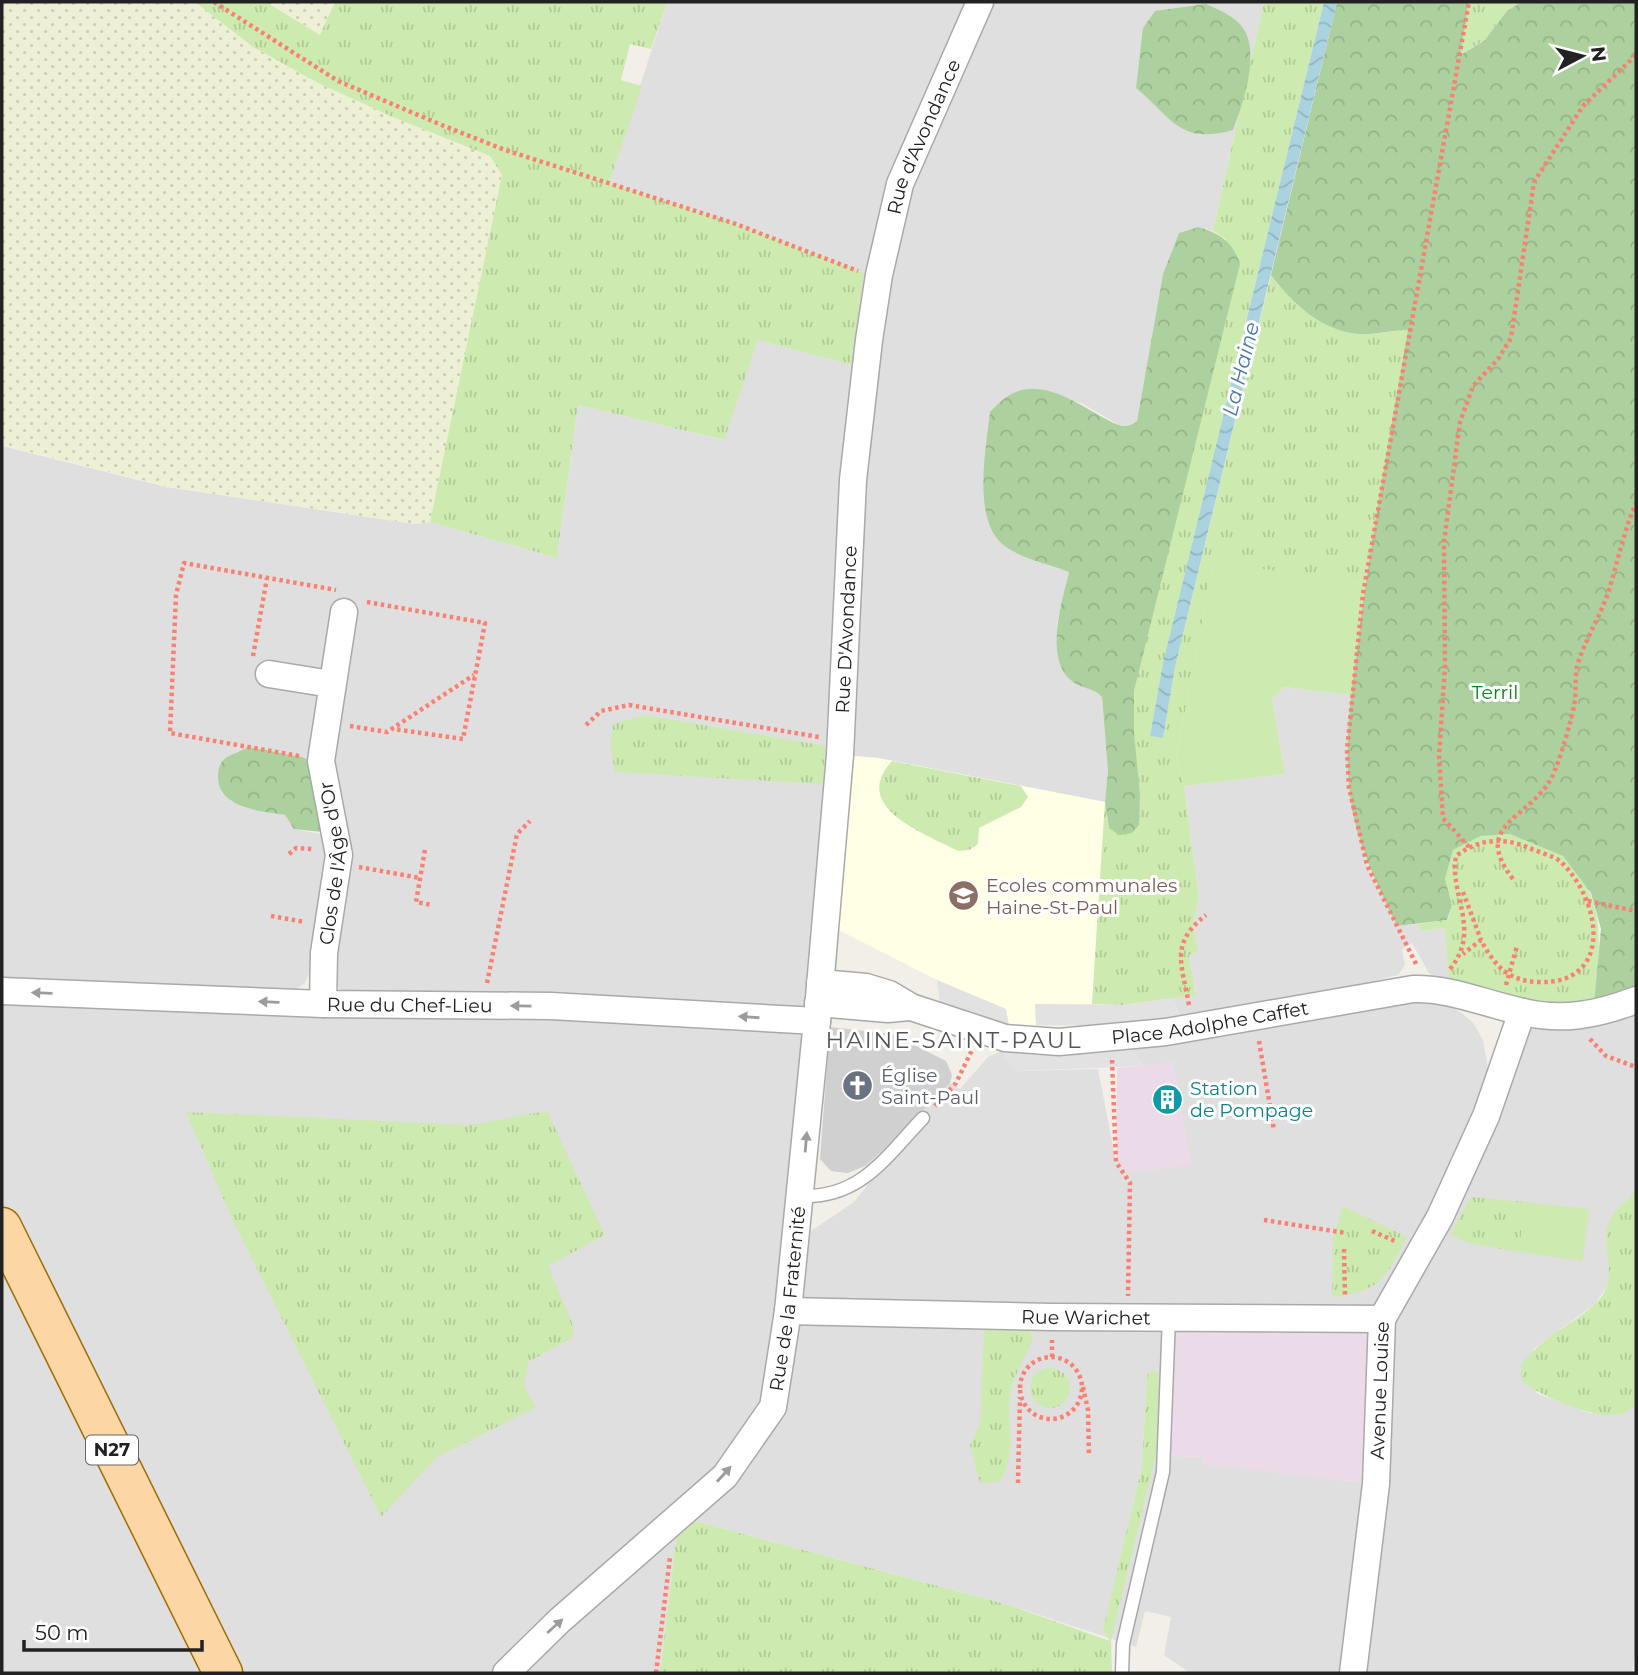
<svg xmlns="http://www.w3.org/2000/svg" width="1638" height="1675" font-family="Montserrat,sans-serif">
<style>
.residential{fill:#e0dfdf;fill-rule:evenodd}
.industrial{fill:#ebdbe8}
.education{fill:#ffffe5}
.religious{fill:#d0d0d0}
.farmland{fill:url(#farmland-dots)}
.grass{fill:url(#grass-tufts)}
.forest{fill:url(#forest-crowns)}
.garden{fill:#cdebb0}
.parking{fill:#e2e2e2}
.water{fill:url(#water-waves)}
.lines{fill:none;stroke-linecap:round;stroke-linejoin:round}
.service-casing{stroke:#a9a9a9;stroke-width:15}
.minor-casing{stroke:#a9a9a9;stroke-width:29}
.primary-casing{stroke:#a06b00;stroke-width:41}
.path{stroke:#fa8072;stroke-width:4.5;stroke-dasharray:3.5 3.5;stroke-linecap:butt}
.service{stroke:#fff;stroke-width:12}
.minor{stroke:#fff;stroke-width:26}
.primary{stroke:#fcd6a4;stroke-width:38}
.oneway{fill:#9c9c9c}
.labels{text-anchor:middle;stroke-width:6;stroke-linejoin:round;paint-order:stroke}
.shield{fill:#fff;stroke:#646464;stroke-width:2}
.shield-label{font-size:18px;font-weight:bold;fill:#222}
.street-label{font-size:19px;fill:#222;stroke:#fff}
.park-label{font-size:19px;fill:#0c8416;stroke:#fff}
.education-label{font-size:19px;fill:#785e54;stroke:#fff;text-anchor:start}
.worship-label{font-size:19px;fill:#5b616d;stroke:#fff;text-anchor:start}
.culture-label{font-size:19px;fill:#0d838f;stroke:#fff;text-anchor:start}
.water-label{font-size:21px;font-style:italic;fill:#4a7aab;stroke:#fff}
.quarter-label{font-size:23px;letter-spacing:2px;fill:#555;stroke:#fff}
</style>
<defs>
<pattern id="farmland-dots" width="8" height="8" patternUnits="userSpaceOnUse" patternTransform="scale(1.75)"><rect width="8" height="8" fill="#eef0d5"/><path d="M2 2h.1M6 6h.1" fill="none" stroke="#ccceb7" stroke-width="1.8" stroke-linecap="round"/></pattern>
<pattern id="grass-tufts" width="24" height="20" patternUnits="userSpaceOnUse" patternTransform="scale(1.75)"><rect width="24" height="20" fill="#cdebb0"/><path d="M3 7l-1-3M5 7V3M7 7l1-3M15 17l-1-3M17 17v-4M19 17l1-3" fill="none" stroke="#b0c997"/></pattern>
<pattern id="forest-crowns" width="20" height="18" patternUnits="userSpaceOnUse" patternTransform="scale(1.75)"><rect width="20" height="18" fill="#add19e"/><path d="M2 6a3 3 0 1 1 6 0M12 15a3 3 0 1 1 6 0" fill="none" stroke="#95b388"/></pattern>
<pattern id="water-waves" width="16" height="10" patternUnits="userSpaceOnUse" patternTransform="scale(1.75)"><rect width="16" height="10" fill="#aad3df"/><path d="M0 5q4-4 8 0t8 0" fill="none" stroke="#92b5bf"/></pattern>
</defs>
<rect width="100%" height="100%" fill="#f2efe9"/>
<!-- residential -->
<path class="residential" d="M667 2H1264L1213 231 1198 227 1179 233 1163 274 1137 421 1127 426 1119 425 1083 404 1045 390 1001 543 1069 572 1057 624 1072 681 1096 691 1102 697 1108 771 1105 802 878 758 840 755 808 1233 854 1202 874 1177 865 1166 950 1083 960 1089 988 1057 1002 1051 1016 1071 1098 1069 1116 1162 1123 1172 1173 1063 1144 1066 1132 1049 1131 1026 1181 1018 1172 998 1196 994 1189 955 1198 952 1193 925 1199 898 1184 786 1285 774 1272 699 1284 687 1351 695 1347 750 1349 788 1367 865 1397 926 1419 924 1421 931 1445 928 1449 953 1450 985 1438 982 1429 973 1412 943 1402 949 1405 965 1398 975 1375 981 1377 996 1415 997 1446 1003 1463 1014 1474 1024 1483 1040 1488 1069 1485 1092 1505 1099 1526 1030 1636 1000V1186L1632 1200 1620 1207 1609 1259 1610 1282 1595 1304 1533 1349 1536 1393 1589 1413 1621 1414 1636 1406V1647L1632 1673H1190L1164 1655 1171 1617 1145 1611 1136 1647 1009 1605 695 1521 676 1539 660 1673H2V446L166 487 415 524 430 522 557 558 578 405 723 440 758 340 851 365 609 183ZM241 752 327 826 321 834 294 829 285 815 248 808 232 802 222 793 218 780 228 756ZM312 967 336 985 343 992 295 990 305 983ZM1380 1334 1375 1484 1202 1463 1204 1457 1174 1456ZM1147 1375 1156 1455 1103 1631 1142 1466Z"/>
<!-- industrial -->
<path class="industrial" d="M1173 1063 1191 1165 1123 1173 1116 1162 1117 1068Z
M1169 1317 1378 1319 1376 1484 1202 1464 1204 1457 1165 1456Z"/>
<!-- education -->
<path class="education" d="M840 755 878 758 1105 802 1092 1004H1035L1036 1025 1010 1032 1006 1009 937 980 825 923Z"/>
<!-- religious -->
<path class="religious" d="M830 1027 892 1034 946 1061 952 1075 950 1083 883 1150 865 1166 848 1173 831 1171 820 1159Z"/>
<!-- farmland -->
<path class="farmland" d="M2 2H195L253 47 318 83 395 118 490 156 502 175 430 522 415 524 170 487 2 445Z
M266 2H335L321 35Z"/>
<!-- grass -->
<path class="grass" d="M195 2H266L320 35 335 2H667L651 49 630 44 621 80 642 86 609 183 733 223 864 273 851 365 758 340 724 440 578 405 557 558 430 522 502 175 490 156 395 118 318 83 253 47Z
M1264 2H1324L1163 663 1150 736 1163 737 1175 667 1271 275C1293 304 1321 331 1359 334 1375 335 1393 331 1409 329L1365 585 1214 562 1176 758 1184 786 1199 898 1193 925 1198 952 1189 955 1196 995 1123 1005 1092 1004 1105 802 1109 828 1134 732V691L1226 239 1213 231Z
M1469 2H1521L1507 11 1484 41 1459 55Z
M645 715 826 746 823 784 615 772 610 742 613 724Z
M892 761 1021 786 1028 797 1021 807 979 828 978 844 969 850 958 851C926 834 849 808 892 761Z
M1510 834C1526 840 1552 846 1564 857 1612 902 1598 955 1593 1014L1450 992 1445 928 1420 931 1419 924 1448 920 1452 905 1445 879 1453 850 1481 836Z
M547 1111 605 1235 548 1266 574 1328 572 1338 528 1362 524 1386 536 1407 437 1457 381 1517 234 1223 186 1112 470 1125Z
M1636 1186V1406C1632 1408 1626 1413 1621 1414 1597 1421 1541 1397 1522 1381L1521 1365C1544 1334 1569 1328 1595 1304 1625 1276 1595 1246 1611 1218 1619 1203 1630 1204 1636 1186Z
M1471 1197 1525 1202 1519 1252 1468 1243 1450 1234Z
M1343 1206 1407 1237C1385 1279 1381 1291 1332 1297L1333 1238Z
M984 1330 1030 1331 1033 1339C1026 1355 1015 1373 1011 1390 1005 1421 1019 1456 999 1482L980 1483 970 1445 980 1422Z
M1030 1388a20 20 0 1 1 40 0a20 20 0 1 1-40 0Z
M1152 1370 1159 1373 1156 1455 1111 1641 1112 1673H660L676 1539 695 1521 1009 1605 1110 1641 1103 1630 1142 1466 1147 1375Z"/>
<!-- forest -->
<path class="forest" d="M1337 2H1469L1460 55 1484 41 1507 11 1521 2H1636V1000L1593 1014 1601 929 1591 893 1563 856 1510 834 1481 836 1453 850 1445 879 1452 905 1447 920 1397 926C1375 881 1354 838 1349 787 1344 737 1352 688 1358 639 1371 535 1391 432 1408 330 1393 330 1375 335 1359 334 1321 331 1293 304 1271 275Z
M1206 4C1221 11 1238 17 1246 33 1258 60 1243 104 1233 130 1180 145 1173 119 1136 88L1143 28 1155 11Z
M1198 227C1220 233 1233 242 1240 264L1134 691V732L1140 796 1139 825 1132 833 1119 835 1109 828 1105 802 1108 771 1102 697C1094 688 1083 689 1073 682 1043 660 1062 602 1069 572 1048 563 1016 558 1000 542 973 514 986 448 990 412 997 405 1006 395 1016 392 1056 375 1107 429 1127 426 1131 425 1134 423 1137 421L1163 274 1179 233Z
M248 747 302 757 310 761 322 832 294 829 285 815C263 811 217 809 218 776 218 768 220 762 227 757 233 753 241 752 248 747Z"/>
<!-- garden -->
<path class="garden" d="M1214 561 1365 585 1351 695 1284 687 1272 699 1285 774 1184 786 1176 758Z
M1525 1202 1589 1209 1583 1261 1519 1252Z"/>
<!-- parking -->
<path class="parking" d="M937 980 1006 1009 1010 1032 940 1004Z
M1172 998 1181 1019 1131 1026 1036 1025 1035 1004 1123 1005Z
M1132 1049 1144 1066 1015 1071 1002 1051Z"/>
<!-- water -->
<path class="water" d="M1324 2H1337L1175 667 1163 738 1150 736 1163 663Z"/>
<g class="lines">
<defs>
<path id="service" d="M800 1196C860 1199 886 1157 923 1118
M1122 1673 1123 1644 1163 1472 1169 1317"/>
<g id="minor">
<path d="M269 674 331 684"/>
<path id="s1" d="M820 983 866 987 889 994 911 1007 1005 1038 1059 1042 1166 1032 1413 989C1450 988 1483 1003 1519 1011 1560 1022 1597 1015 1636 1000"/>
<path id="s2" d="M2 991 323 1004 551 1006 817 1021"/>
<path d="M818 1003 888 1009 909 1007"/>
<path id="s3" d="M323 1004 324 953 339 855 321 761 344 612"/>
<path id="s4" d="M788 1311 1053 1317 1382 1319"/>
<path id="s5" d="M506 1673 559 1621 725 1476 773 1407 788 1311 817 1021 840 755 853 480 869 340 879 275 900 184 980 2"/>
<path id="s6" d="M1353 1673 1376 1484 1382 1319 1440 1217 1486 1116 1522 1012"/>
</g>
<path id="primary" d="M2 1227 223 1673"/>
</defs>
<!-- service casing -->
<use href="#service" class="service-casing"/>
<!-- minor casing -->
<use href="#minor" class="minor-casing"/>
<!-- primary casing -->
<use href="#primary" class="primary-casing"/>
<!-- path -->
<path class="path" d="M214 2 338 81 444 126 505 150 733 223 858 271
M367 602 485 623 463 739 393 729
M253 656 267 578
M586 725 601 711 629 705 819 737
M350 726 387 732 474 675
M299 756 170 733 176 595 184 563 336 590
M1469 847 1443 818 1439 756 1445 666 1444 542 1460 422 1473 386 1498 359 1511 338 1534 182 1583 106 1636 55
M425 850 416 902 432 905
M289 854 296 848 312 849
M359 867 420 878
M1513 879C1470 824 1530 819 1552 777 1559 763 1571 722 1574 706 1577 692 1574 677 1578 663 1586 638 1601 615 1609 590 1618 560 1624 531 1636 503
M1463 892 1481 940
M1588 901 1636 911
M271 916 305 922
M1416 964 1367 865 1349 788 1347 750 1363 594 1469 2
M1450 969C1482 930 1449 896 1456 856 1479 839 1501 837 1527 847 1537 852 1553 855 1561 862 1602 901 1614 985 1538 982 1508 981 1494 965 1481 940L1463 954
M487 983 517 834 530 821
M1506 985 1517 946
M1189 1005C1182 964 1169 944 1206 915
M1590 1039 1606 1056 1636 1067
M1259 1041 1274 1130
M1112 1060 1116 1162 1130 1183 1128 1296
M935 1106 956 1083 972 1050
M1264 1220 1346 1233
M1372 1231 1397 1242
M1344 1249 1345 1297
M1052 1357V1340
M1020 1388a31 31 0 1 1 62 0a31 31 0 1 1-62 0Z
M1083 1387 1088 1410 1089 1456
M1018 1483 1020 1397
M656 1673 670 1557"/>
<!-- service -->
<use href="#service" class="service"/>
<!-- minor -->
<use href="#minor" class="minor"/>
<!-- primary -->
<use href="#primary" class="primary"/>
</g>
<!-- one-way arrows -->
<defs><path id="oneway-solid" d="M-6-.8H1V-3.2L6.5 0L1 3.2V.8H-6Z" transform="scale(1.75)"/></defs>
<g class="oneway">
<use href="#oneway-solid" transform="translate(42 993) rotate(-178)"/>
<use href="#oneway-solid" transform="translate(269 1002) rotate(-178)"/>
<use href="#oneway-solid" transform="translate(521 1006) rotate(-179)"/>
<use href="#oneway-solid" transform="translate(749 1017) rotate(-176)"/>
<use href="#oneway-solid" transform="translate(806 1142) rotate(-85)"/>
<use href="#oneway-solid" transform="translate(724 1474) rotate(-48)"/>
<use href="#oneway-solid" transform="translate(555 1626) rotate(-42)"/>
</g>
<!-- icons -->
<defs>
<symbol id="school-disc" viewBox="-11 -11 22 22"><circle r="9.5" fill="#8d6e63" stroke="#fff"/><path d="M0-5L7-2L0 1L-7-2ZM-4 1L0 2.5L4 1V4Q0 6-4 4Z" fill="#fff"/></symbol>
<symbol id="church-disc" viewBox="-11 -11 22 22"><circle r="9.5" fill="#6b7280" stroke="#fff"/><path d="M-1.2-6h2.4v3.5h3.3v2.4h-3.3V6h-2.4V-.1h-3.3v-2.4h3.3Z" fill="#fff"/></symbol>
<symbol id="building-disc" viewBox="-11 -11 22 22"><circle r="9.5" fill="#0f9aa8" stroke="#fff"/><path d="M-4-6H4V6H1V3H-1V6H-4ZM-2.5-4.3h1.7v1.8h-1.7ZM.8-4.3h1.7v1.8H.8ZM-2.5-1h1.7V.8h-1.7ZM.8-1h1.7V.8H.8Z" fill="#fff"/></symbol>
</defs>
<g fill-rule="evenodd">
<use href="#school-disc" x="946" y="878" width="35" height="35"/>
<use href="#church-disc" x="840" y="1068" width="35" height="35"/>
<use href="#building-disc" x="1150" y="1082" width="35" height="35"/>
</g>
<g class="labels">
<!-- shield labels -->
<rect class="shield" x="86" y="1435.5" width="52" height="29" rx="5"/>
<g class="shield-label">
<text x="112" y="1456">N27</text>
</g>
<!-- street labels -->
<g class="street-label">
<text dy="7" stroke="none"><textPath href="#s5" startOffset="1662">Rue d'Avondance</textPath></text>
<text dy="7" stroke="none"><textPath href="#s5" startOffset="1160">Rue D'Avondance</textPath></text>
<text dy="7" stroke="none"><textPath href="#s3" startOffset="142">Clos de l'Âge d'Or</textPath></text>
<text dy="7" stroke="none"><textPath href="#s2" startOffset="408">Rue du Chef-Lieu</textPath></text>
<text dy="7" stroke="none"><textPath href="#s1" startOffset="401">Place Adolphe Caffet</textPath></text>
<text dy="7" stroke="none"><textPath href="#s5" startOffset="488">Rue de la Fraternité</textPath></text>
<text dy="7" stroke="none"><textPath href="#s4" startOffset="298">Rue Warichet</textPath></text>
<text dy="7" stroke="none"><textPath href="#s6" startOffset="284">Avenue Louise</textPath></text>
</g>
<!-- park labels -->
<g class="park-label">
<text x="1495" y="699">Terril</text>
</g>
<!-- education labels -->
<g class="education-label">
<text x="986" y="892">Ecoles communales<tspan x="986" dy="22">Haine-St-Paul</tspan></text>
</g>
<!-- worship labels -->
<g class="worship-label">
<text x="881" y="1082">Église<tspan x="881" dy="22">Saint-Paul</tspan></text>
</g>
<!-- culture labels -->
<g class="culture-label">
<text x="1190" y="1095">Station<tspan x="1190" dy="22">de Pompage</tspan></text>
</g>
<!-- water labels -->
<g class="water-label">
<text transform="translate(1241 369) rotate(-76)" y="7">La Haine</text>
</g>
<!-- quarter labels -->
<g class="quarter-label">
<text x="954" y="1048">HAINE-SAINT-PAUL</text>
</g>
</g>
<!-- border -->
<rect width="1638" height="1675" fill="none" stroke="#222222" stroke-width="7"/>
<!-- north arrow -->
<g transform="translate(1582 56) rotate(83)" stroke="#ffffff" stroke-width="5" paint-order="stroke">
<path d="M0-5L12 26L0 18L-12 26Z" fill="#222222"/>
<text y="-10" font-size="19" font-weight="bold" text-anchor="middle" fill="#222222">N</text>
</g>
<!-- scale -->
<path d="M24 1640v10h178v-10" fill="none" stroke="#222222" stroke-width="3.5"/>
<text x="35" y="1640" font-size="21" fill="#222222" stroke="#ffffff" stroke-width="5" paint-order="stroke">50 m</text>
</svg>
